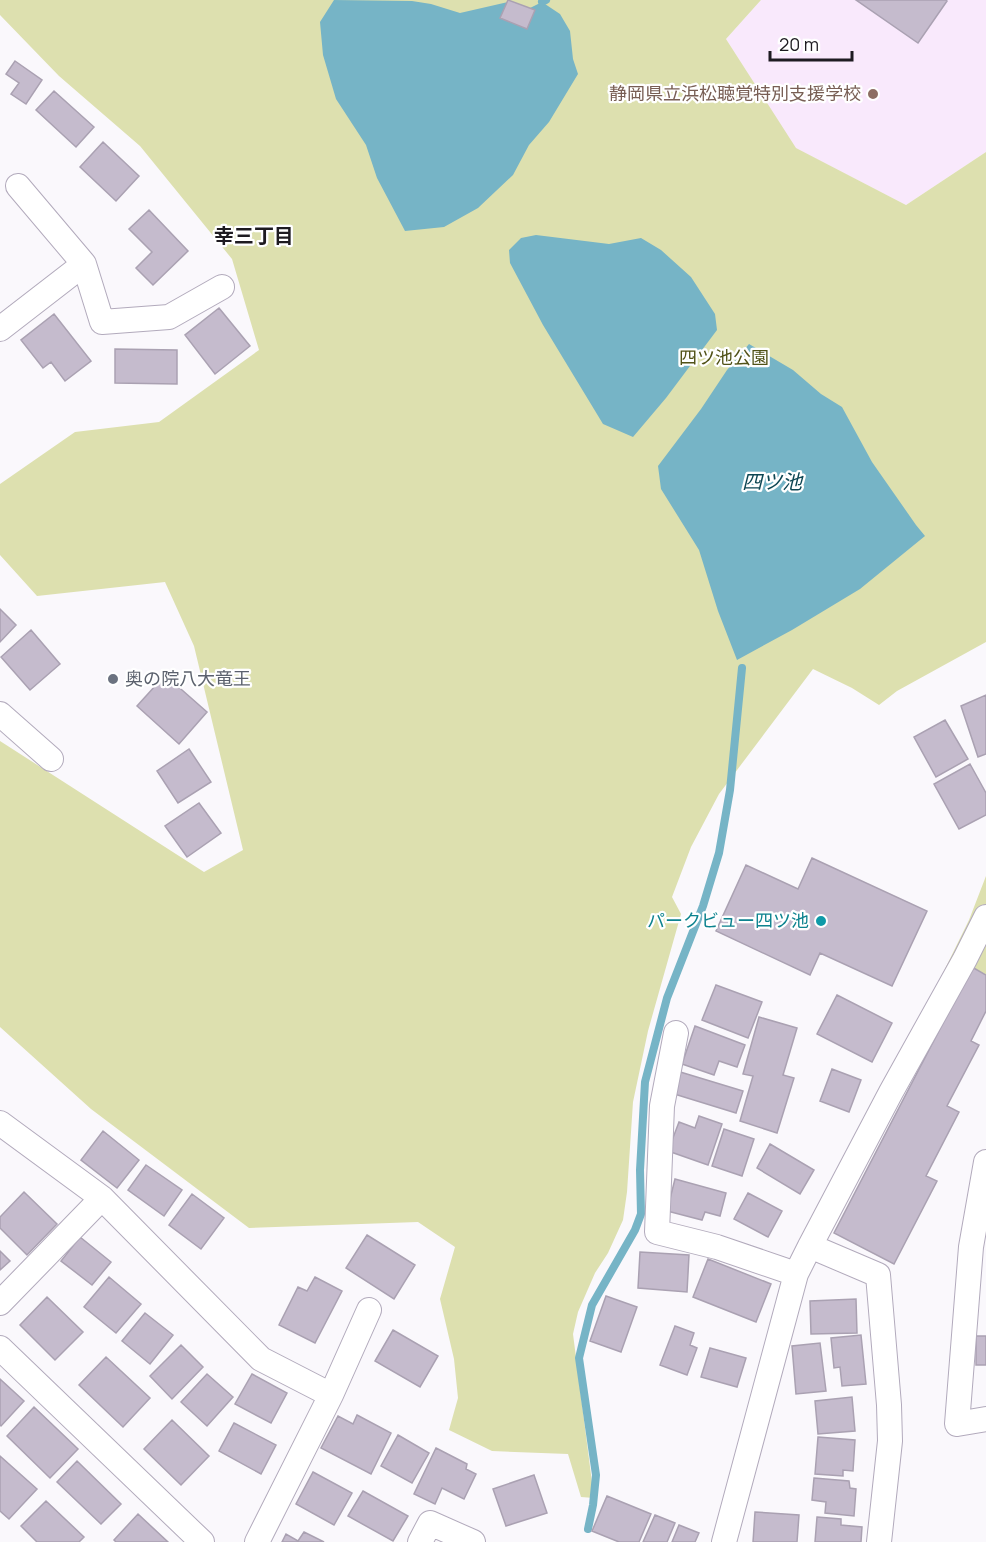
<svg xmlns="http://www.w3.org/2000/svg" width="986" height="1542" font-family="Manrope,'Noto Sans JP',sans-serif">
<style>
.education{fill:#f9e9fc}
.green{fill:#dde0af}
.water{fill:#76b4c6}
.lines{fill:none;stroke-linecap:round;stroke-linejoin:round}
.stream{stroke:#76b4c6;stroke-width:8}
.building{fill:#c5bbcd;stroke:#aaa1b2;stroke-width:1.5}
.minor-casing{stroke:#b2aabc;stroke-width:26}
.minor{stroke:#fff;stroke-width:24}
.education-dot{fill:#8d6e63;stroke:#fff;stroke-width:2}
.worship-dot{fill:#6b7280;stroke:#fff;stroke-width:2}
.culture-dot{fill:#0f9aa8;stroke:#fff;stroke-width:2}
.labels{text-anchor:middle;stroke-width:4.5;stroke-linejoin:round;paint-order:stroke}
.education-label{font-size:18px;fill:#785e54;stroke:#fff;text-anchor:end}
.park-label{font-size:18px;fill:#515217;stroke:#fff}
.worship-label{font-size:18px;fill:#5b616d;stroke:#fff;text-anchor:start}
.culture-label{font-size:18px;fill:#0d838f;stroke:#fff;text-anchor:end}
.neighbourhood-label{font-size:20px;font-weight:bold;fill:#1e1b21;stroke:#fff}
.water-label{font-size:20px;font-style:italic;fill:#0d4653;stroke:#fff}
</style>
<rect width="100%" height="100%" fill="#faf8fc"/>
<!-- education -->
<path class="education" d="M761 0H986V152L906 205 795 148 726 39Z"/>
<!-- green -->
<path class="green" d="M0 0H761L726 39 796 148 906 205 986 152V642L897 691 879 705 852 688 813 669 719 794 691 847 672 897 681 914 648 1031 633 1102 627 1192 623 1220 608 1253 595 1273 578 1312 573 1334 594 1498 581 1497 568 1454 492 1451 449 1430 458 1398 454 1359 440 1299 455 1247 418 1222 249 1228 91 1109 0 1027V741L204 872 243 850 194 646 165 582 37 596 0 555V484L75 432 159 422 259 350 232 259 140 146 59 76 0 15Z
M986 876V993L942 975 969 920Z"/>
<!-- water -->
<path class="water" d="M334 0 412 1 431 4 460 13 508 2 528 9 542 2 560 14 570 31 573 59 578 74 549 122 529 145 513 175 478 208 444 227 405 231 377 178 366 145 336 99 323 55 320 22Z
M536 235 609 244 641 238 661 250 691 277 715 314 717 330 666 398 633 437 603 424 543 325 510 263 509 250 521 238Z
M749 344 793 370 821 394 842 407 872 462 916 525 925 536 860 589 792 630 737 660 718 611 699 550 661 489 658 466 701 409 727 370Z"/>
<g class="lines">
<!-- stream -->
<path class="stream" d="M542 2 546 0
M588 1529 593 1505 596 1475 579 1358 592 1305 635 1230 641 1214 640 1170 645 1082 667 998 703 906 719 853 730 790 742 668"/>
</g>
<!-- building -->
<path class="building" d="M508 0 535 10 527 29 500 18Z
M856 0H946L947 1 918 43Z
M15 61 42 80 26 104 11 94 19 83 6 74Z
M54 91 94 127 76 147 36 110Z
M103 142 139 176 116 201 80 167Z
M149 210 188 251 153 285 136 268 152 252 129 229Z
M219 308 250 346 215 374 185 335Z
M54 314 91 361 65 381 51 362 43 368 21 340Z
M115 349 177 350V384L115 383Z
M0 609 16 625 0 642Z
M31 630 60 664 30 690 1 657Z
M165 675 207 712 179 744 137 706Z
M986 695V754L978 757 961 706Z
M945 720 968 759 936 777 914 737Z
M189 749 211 782 178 803 157 771Z
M970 764 986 793V815L959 829 934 784Z
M199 803 221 833 187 857 165 826Z
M812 858 927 911 892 986 820 953 810 975 716 931 746 865 798 889Z
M972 967 986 975V1011L971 1041 979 1045 947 1106 959 1112 926 1176 937 1181 894 1264 834 1233Z
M716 985 762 1002 748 1038 702 1020Z
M837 995 892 1023 872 1062 817 1034Z
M759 1017 797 1028 783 1075 794 1078 777 1133 740 1121 753 1076 743 1074Z
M695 1026 745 1045 737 1067 719 1061 714 1075 682 1064Z
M832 1069 861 1080 849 1112 820 1101Z
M677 1071 743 1091 736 1113 671 1093Z
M699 1116 722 1124 708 1165 668 1151 679 1122 695 1128Z
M724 1129 754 1139 742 1176 712 1166Z
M103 1131 139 1160 117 1188 81 1160Z
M770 1144 814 1170 800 1194 757 1168Z
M146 1165 182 1190 164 1216 128 1190Z
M675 1179 726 1193 720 1216 705 1212 702 1220 667 1211Z
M24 1192 57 1224 27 1255 0 1228V1217Z
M748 1193 782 1211 768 1237 734 1219Z
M192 1194 224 1218 201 1249 169 1225Z
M367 1235 415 1265 394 1299 346 1268Z
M80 1237 111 1262 92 1285 61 1261Z
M0 1251 10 1261 0 1270Z
M640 1252 689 1255 687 1292 638 1288Z
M708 1259 771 1284 756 1322 693 1297Z
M109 1277 141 1304 116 1333 84 1307Z
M315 1277 342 1291 315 1343 279 1325 298 1287 307 1291Z
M606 1296 637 1307 621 1352 590 1341Z
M47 1297 83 1332 55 1360 20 1325Z
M856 1299 857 1333 811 1334 810 1301Z
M145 1313 173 1335 150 1364 122 1341Z
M675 1326 694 1333 690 1345 697 1348 687 1375 660 1365Z
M393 1330 438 1356 420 1387 375 1361Z
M861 1335 866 1384 842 1386 840 1367 834 1368 831 1338Z
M976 1336H986V1365H976Z
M820 1343 826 1391 796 1394 792 1346Z
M181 1345 203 1367 172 1399 150 1376Z
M710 1348 746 1358 737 1387 701 1377Z
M106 1357 150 1398 123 1427 79 1385Z
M207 1374 233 1397 207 1426 181 1402Z
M252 1374 287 1393 271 1423 235 1404Z
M0 1379 24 1401 1 1426 0 1425Z
M852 1397 855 1431 818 1434 815 1401Z
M34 1407 78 1449 50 1478 7 1436Z
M357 1415 391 1433 371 1474 321 1448 338 1416 353 1424Z
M172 1420 209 1456 181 1485 144 1449Z
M234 1423 276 1445 261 1474 219 1451Z
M398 1435 429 1453 412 1483 381 1466Z
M818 1437 855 1440 853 1471 843 1470V1476L815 1474Z
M436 1448 467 1464 466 1469 476 1474 464 1499 442 1488 435 1504 414 1494Z
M0 1456 37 1489 9 1519 0 1511Z
M77 1461 121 1504 101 1524 57 1482Z
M313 1472 352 1493 334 1525 296 1504Z
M534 1475 547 1513 506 1526 493 1489Z
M814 1478 849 1481 850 1488 856 1489 854 1516 825 1513 826 1502 812 1500Z
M363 1491 408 1516 393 1541 348 1516Z
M607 1496 651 1514 639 1542H619L592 1531Z
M46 1501 84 1537 79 1542H37L21 1526Z
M755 1512 799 1515 797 1542H753Z
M138 1514 168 1542H116L114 1540Z
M655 1515 675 1523 667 1542H643Z
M817 1517 841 1519V1525L862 1527 861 1542H815Z
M679 1525 699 1533 695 1542H672Z
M304 1532 324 1542H282L286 1534 298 1541Z"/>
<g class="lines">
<defs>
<path id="minor" d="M18 186 84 264
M0 329 84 264 102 322 169 317 222 287
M0 714 51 759
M676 1033 662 1106 657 1232 717 1247 796 1274
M0 1123 102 1198 261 1359 331 1395 257 1542
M986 1162 971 1247 957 1424 986 1419
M810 1246 878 1275 889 1405 890 1441 879 1542
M0 1303 102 1198
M0 1348 202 1542
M331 1395 369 1310
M420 1542 430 1523 473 1542
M724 1542 796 1274 810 1246 891 1092 965 959 986 917"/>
</defs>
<!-- minor casing -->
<use href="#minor" class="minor-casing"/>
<!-- minor -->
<use href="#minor" class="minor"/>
</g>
<!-- markers -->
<circle class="education-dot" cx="873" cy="94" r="6"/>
<circle class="worship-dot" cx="113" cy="679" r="6"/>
<circle class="culture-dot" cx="821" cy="921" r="6"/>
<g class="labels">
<!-- education labels -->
<g class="education-label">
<text x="861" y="100">静岡県立浜松聴覚特別支援学校</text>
</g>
<!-- park labels -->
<g class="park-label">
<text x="724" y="364">四ツ池公園</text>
</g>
<!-- worship labels -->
<g class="worship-label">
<text x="125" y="685">奥の院八大竜王</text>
</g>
<!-- culture labels -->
<g class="culture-label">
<text x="809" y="927">パークビュー四ツ池</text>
</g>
<!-- neighbourhood labels -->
<g class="neighbourhood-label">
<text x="254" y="243">幸三丁目</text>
</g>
<!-- water labels -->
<g class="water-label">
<text x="772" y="489">四ツ池</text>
</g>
</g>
<!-- scale -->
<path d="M770 51v9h82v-9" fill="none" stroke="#1e1b21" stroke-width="3"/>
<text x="779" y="51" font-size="18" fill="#1e1b21" stroke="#ffffff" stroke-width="4.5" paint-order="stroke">20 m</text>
</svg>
